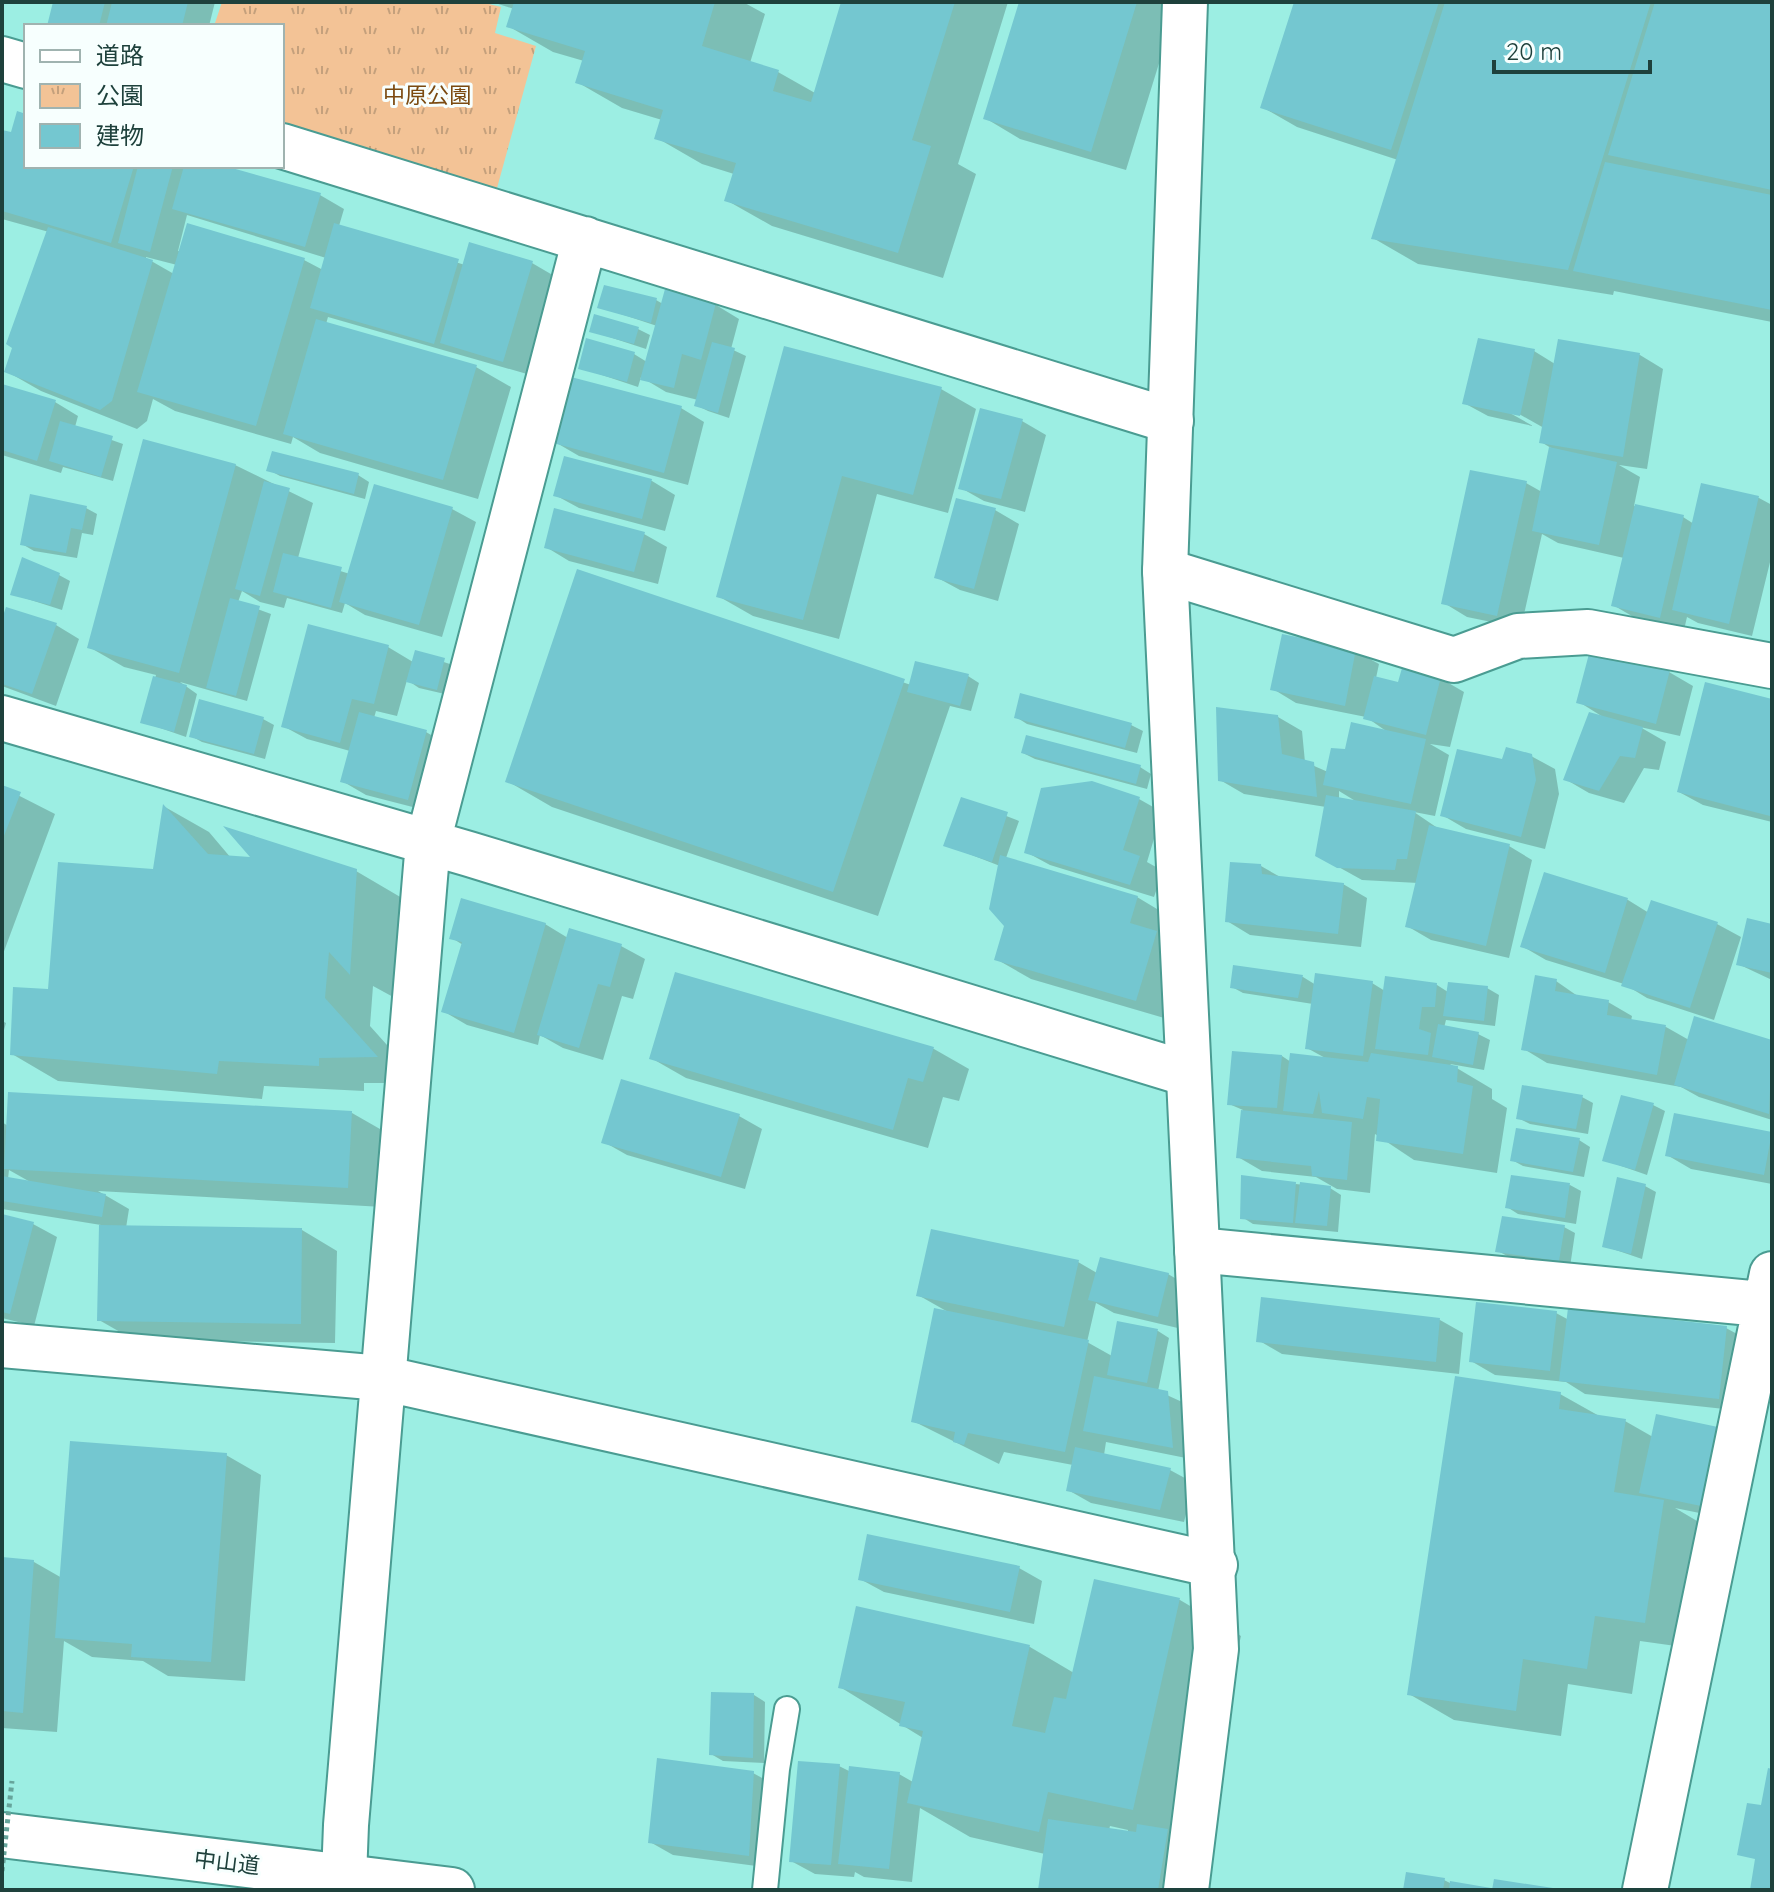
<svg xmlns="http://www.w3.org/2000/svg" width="1774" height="1892" font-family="Quicksand,'Noto Sans JP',sans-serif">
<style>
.park{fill:url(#park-tufts)}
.shadow{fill:#0003;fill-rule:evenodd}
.building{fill:#74c7d0}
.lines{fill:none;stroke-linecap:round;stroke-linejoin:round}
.service-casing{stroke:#4a9c92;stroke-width:28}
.minor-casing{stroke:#4a9c92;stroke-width:48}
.tertiary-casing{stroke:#4a9c92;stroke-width:48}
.trunk-casing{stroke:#4a9c92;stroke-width:48}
.service{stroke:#fff;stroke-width:24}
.minor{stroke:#fff;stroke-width:44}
.tertiary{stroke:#fff;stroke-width:44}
.trunk{stroke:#fff;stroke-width:44}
.path-bridge{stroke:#66a49b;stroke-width:5;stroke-dasharray:4 4;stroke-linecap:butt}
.labels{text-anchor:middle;stroke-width:6;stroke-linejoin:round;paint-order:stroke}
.park-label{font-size:22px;fill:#7b4a10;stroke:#f7fffe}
.street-label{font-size:22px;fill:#1e413c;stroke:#f7fffe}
</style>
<defs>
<pattern id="park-tufts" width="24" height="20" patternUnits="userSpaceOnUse" patternTransform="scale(2)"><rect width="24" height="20" fill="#f3c396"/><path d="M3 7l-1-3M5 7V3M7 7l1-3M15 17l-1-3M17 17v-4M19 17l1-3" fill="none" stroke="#c4a07c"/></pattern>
</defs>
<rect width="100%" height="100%" fill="#9ceee3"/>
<!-- park -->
<path class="park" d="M222 2H481L501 7 495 33 536 46 491 210 282 146V26H214Z"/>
<!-- shadow -->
<path class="shadow" d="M55 2H215L209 26H49Z
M492 2H743L765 14 750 63 778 72 815 93 843 2H1008L958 164 976 174 943 278 772 226 726 200 734 174 702 164 657 138 662 120 622 108 577 82 584 61 553 52 508 26 514 9Z
M1021 2H1178L1126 170 1020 139 985 118Z
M1296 2H1759L1772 6V322L1614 291 1613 295 1418 264 1373 238 1398 160 1297 127 1262 107Z
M26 116V166H218L320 195 344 209 339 226 465 265 532 263 556 277 527 374 328 317 326 324 476 367 511 387 478 499 320 453 293 437 291 444 175 411 153 399 147 421 137 429 41 391 6 371 49 232 2 219V132L12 135ZM187 215 326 258 323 270 304 260 178 251ZM146 257 177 265 174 274 146 258Z
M666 292 716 305 739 319 731 349 746 356 729 418 708 411 696 405 698 400 666 392 641 377 638 387 581 368 634 354 647 362 657 326 600 307 656 300 663 304Z
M638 329 650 335 646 349 591 331Z
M1559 341 1640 355 1663 369 1647 469 1619 465 1640 477 1634 506 1683 517 1694 524 1703 486 1759 498 1772 505V554L1752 636 1698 623 1687 617 1684 630 1637 619 1613 605 1624 558 1558 543 1542 534 1521 628 1467 617 1444 603 1526 483 1542 492 1551 448 1541 442 1544 428 1512 410 1510 413 1533 426 1488 416 1464 403 1534 351 1555 364Z
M785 348 941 389 976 409 948 513 877 494 839 639 753 616 718 596Z
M2 386 55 402 78 416 75 427 123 444 113 481 63 467 61 473 2 455Z
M681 408 704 422 688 485 579 456 555 442Z
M1022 421 1046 435 1025 512 984 501 961 488Z
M565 458 652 481 675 495 665 531 579 508 555 495Z
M235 465 313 503 298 558 350 574 452 509 476 522 442 637 365 615 345 603 342 613 287 598 284 608 260 602 242 591 238 602 271 614 247 701 180 682 197 694 186 737 143 722 156 675 124 667 89 647Z
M269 470 358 475 369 482 365 499 280 476Z
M86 508 97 514 93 535 82 533 77 558 34 551 22 544Z
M995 510 1019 524 998 601 960 590 936 577Z
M644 534 667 547 658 584 569 561 546 547Z
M578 572 911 685 968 676 979 683 971 711 950 706 878 916 552 807 507 781Z
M59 575 70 581 62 610 12 594Z
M56 625 79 639 56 706 2 686V626Z
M388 647 413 662 416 653 456 666 449 695 419 688 407 680 397 716 376 711 374 718 426 732 450 746 432 812 366 795 342 781 350 751 307 739 283 726Z
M1355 651 1379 664 1376 678 1399 684 1440 678 1464 692 1450 747 1430 744 1449 755 1435 816 1414 812 1439 829 1509 846 1532 860 1509 958 1431 940 1407 926 1418 883 1362 880 1317 855 1326 807 1244 794 1220 780 1278 717 1302 731 1305 762 1328 772 1346 751 1386 731 1366 717 1296 703 1273 689ZM1339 791 1357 802 1339 799Z
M1669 672 1693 686 1680 736 1640 727 1666 742 1659 770 1644 768 1624 803 1589 793 1565 779 1603 717 1579 702Z
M1707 684 1772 701V822L1703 805 1679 792Z
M1016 717 1131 725 1143 731 1137 753 1027 724Z
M263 719 274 725 265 759 202 742 191 736Z
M1023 753 1140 767 1151 774 1147 789 1035 759Z
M1531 756 1555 769 1559 794 1545 849 1466 829 1442 815Z
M2 787 55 814 3 954 2 953Z
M962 799 1019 821 1006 858 1137 897 1172 918 1171 1020 1031 979 996 959 1006 925 1000 866 946 845Z
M1139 799 1162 812 1147 862 1163 871 1154 897 1050 865 1026 852Z
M165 807 209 832 231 858 356 871 402 898 395 998 373 986 370 1026 421 1083H364V1091L264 1086 262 1099 58 1081 12 1054 50 992 155 871Z
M1261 866 1282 878 1343 884 1367 898 1361 947 1250 935 1227 921Z
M1545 875 1628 900 1649 913 1717 924 1741 937 1714 1020 1647 998 1624 984 1546 960 1522 946Z
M545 924 568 938 621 946 645 959 633 999 622 996 603 1060 563 1048 540 1035 538 1045 467 1025 443 1011 463 945 452 938Z
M1772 926V980L1738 964Z
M1235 967 1303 977 1316 985 1372 983 1385 991 1437 985 1448 992 1487 988 1499 995 1495 1026 1446 1020 1444 1028 1478 1034 1490 1040 1484 1070 1450 1064 1492 1089V1099L1507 1108 1497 1173 1414 1160 1375 1134 1370 1193 1337 1189 1316 1177 1262 1171 1238 1157 1243 1110 1229 1104 1282 1056 1291 1062 1327 1059 1307 1048 1313 1004 1243 993 1232 987Z
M676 974 934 1049 969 1069 959 1101 943 1097 928 1148 686 1078 651 1058Z
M1556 981 1579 997 1608 1002 1632 1016 1631 1021 1666 1027 1689 1040 1696 1019 1772 1042V1120L1699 1097 1681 1087 1547 1063 1524 1049Z
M2 1021 6 1023 2 1037Z
M1582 1097 1593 1103 1588 1134 1530 1124 1518 1118Z
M1653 1105 1665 1111 1647 1175 1604 1160Z
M352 1113 387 1133 383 1207 98 1191 129 1209 126 1228 302 1230 337 1251 335 1343 134 1340 99 1320 101 1225 2 1209V1122L8 1126ZM9 1170 32 1183 8 1179Z
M1676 1115 1772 1134V1184L1691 1169 1667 1155Z
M739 1116 762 1129 745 1189 627 1155 604 1142Z
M1579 1140 1590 1147 1584 1177 1523 1166 1512 1160Z
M1296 1184 1330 1188 1341 1195 1338 1232 1253 1224 1242 1217Z
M1570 1185 1581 1191 1576 1224 1518 1214 1507 1207Z
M1645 1186 1656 1192 1642 1259 1604 1246Z
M2 1216 33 1224 57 1237 34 1326 2 1318Z
M1564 1227 1575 1233 1570 1267 1509 1257 1498 1251Z
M1078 1262 1097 1273 1168 1274 1192 1288 1182 1329 1114 1313 1096 1303 1087 1342 1112 1356 1118 1324 1158 1331 1169 1338 1158 1391 1191 1406 1196 1460 1106 1442 1104 1455 1170 1470 1194 1483 1184 1522 1091 1503 1068 1490 1073 1465 1004 1452 999 1464 913 1421 948 1312 918 1295Z
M1556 1313 1569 1320 1726 1328 1750 1341 1743 1411 1585 1394 1566 1382 1495 1375 1471 1361Z
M1440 1320 1463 1333 1459 1374 1282 1354 1258 1340Z
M1560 1394 1601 1417 1625 1421 1653 1437 1717 1429 1741 1443 1724 1518 1675 1508 1709 1528 1690 1648 1640 1641 1632 1694 1568 1684 1561 1736 1454 1720 1409 1694Z
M226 1455 261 1475 245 1681 168 1676 143 1661 92 1657 64 1641 57 1732 2 1728V1559L34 1562 62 1578Z
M1019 1568 1042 1581 1034 1624 884 1592 860 1579Z
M1095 1582 1180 1600 1241 1636 1184 1890H1040L1045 1854 970 1837 920 1808 912 1882 864 1877 855 1872 854 1877 815 1874 791 1861 839 1766 851 1772 899 1774 913 1782 923 1738 840 1687 857 1609 1030 1647 1074 1673ZM1110 1826 1128 1830V1833L1109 1830Z
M754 1695 765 1702 764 1763 723 1761 711 1754Z
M753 1773 777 1786 772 1868 673 1855 650 1842Z
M1444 1880 1450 1883 1486 1890H1405Z"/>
<!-- building -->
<path class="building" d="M53 2H105L99 26H47Z
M112 2H188L182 26H106Z
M514 2H715L702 46 779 70 773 91 811 102 841 2H955L912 140 931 146 898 253 724 201 736 163 654 139 663 110 575 83 585 51 506 27Z
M1019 2H1137L1091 152 983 119Z
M1294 2H1439L1391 150 1260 108Z
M1445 2H1651L1568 270 1371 239Z
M1655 2 1772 4V190L1608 155Z
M17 111 26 114V166H134L111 243 2 211V130L11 132Z
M1605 162 1772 195V310L1573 271Z
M138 166H173L150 252 118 243Z
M184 166H225L321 193 305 247 172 209Z
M187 223 305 258 256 426 137 392Z
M334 223 459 259 434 344 310 308Z
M48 227 153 260 112 401 100 410 4 372 12 348 6 344Z
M469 242 533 261 503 362 440 343Z
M604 285 657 298 651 323 597 308Z
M665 289 716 303 701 360 682 354 674 388 640 380Z
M594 314 639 327 634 344 589 332Z
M316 319 477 365 443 480 283 434Z
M586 338 635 352 627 382 578 369Z
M1478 338 1535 349 1520 416 1462 404Z
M1558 339 1640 353 1623 457 1539 443Z
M712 342 735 348 718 413 694 406Z
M784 346 942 387 913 495 842 476 803 620 716 597Z
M571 377 682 406 664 473 553 443Z
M2 384 56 400 37 461 2 450Z
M980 408 1023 419 1001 499 958 489Z
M60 421 113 436 101 477 49 461Z
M143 439 236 464 179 673 87 648Z
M1549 447 1617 462 1599 545 1532 531Z
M272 451 359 473 354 494 266 471Z
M564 456 652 479 642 519 553 496Z
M1470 470 1527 481 1497 616 1441 604Z
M264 481 290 488 260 596 235 589Z
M1701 483 1759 496 1729 624 1672 610Z
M374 484 453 507 419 625 339 602Z
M30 494 87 506 82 530 71 528 66 553 20 545Z
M956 498 996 508 974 589 934 578Z
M1635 504 1684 515 1660 618 1611 606Z
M554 508 645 532 634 572 544 548Z
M283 553 342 567 331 608 273 592Z
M22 557 60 573 50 605 10 595Z
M577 569 905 679 833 892 505 782Z
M230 598 260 606 236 696 206 688Z
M6 607 57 623 32 694 2 684V619Z
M308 624 389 645 374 704 352 699 340 743 281 727Z
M1282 634 1356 649 1345 706 1270 690Z
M415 650 445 658 437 690 406 682Z
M1590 650 1670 670 1656 724 1576 703Z
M915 661 969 674 960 706 907 692Z
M1402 668 1441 677 1426 735 1363 719 1374 676 1398 682Z
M153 676 187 685 174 732 140 723Z
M1705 682 1772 699 1770 816 1677 792Z
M1020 693 1132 723 1125 748 1014 718Z
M199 699 264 717 254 754 189 737Z
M1216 707 1278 715 1282 754 1314 762 1317 797 1218 781Z
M359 712 427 730 408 800 340 782Z
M1589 712 1643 727 1635 758 1620 756 1599 791 1563 780Z
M1351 722 1426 739 1411 804 1323 785 1331 748 1345 749Z
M1026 735 1141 765 1136 784 1021 753Z
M1506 747 1532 754 1536 780 1521 837 1440 816 1457 749 1502 759Z
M1092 781 1140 797 1123 850 1140 856 1130 885 1024 853 1041 788Z
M2 785 21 792 2 841Z
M1326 795 1416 811 1407 859H1397L1395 870 1337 868 1315 856Z
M961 797 1008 812 992 862 943 846Z
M163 804 208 854 250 857 223 826 357 869 350 975 329 952 325 998 378 1057 319 1058V1066L219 1061 217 1074 10 1055 13 987 48 989 58 862 153 869Z
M1429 825 1510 844 1486 946 1405 927Z
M1000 855 1138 896 1130 923 1157 931 1136 1001 994 960 1004 926 989 909Z
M1230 862 1261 864 1262 874 1344 883 1338 934 1225 922Z
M1544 872 1628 898 1605 973 1520 947Z
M461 898 546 923 514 1033 441 1012 462 942 449 939Z
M1651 900 1718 922 1690 1008 1621 986Z
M1747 918 1772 924V973L1736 965Z
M569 928 622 944 610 987 598 984 579 1048 537 1035Z
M1233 965 1303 975 1298 998 1230 988Z
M675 972 934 1047 923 1082 908 1078 893 1130 649 1059Z
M1315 973 1373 981 1363 1056 1305 1049Z
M1535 975 1557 979 1555 991 1609 1000 1607 1015 1666 1025 1657 1075 1521 1050Z
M1385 976 1437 983 1435 1007H1422L1419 1029 1431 1033 1428 1055 1375 1049Z
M1448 982 1488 986 1484 1021 1443 1016Z
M1694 1016 1772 1040 1769 1114 1674 1085Z
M1438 1024 1479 1032 1473 1065 1432 1057Z
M1232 1051 1282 1055 1277 1108 1227 1105Z
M1290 1053 1368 1062 1371 1053 1458 1066 1457 1082 1473 1086 1463 1154 1376 1141 1380 1099 1367 1097 1363 1119 1322 1113 1319 1091 1313 1114 1283 1111Z
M621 1079 740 1114 721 1177 601 1143Z
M1522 1085 1583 1095 1576 1129 1516 1119Z
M8 1092 352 1111 348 1188 4 1169Z
M1621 1095 1654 1103 1635 1170 1602 1161Z
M1241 1110 1352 1122 1347 1180 1312 1176 1311 1166 1236 1158Z
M1674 1113 1772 1132 1764 1175 1665 1156Z
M1516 1128 1580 1138 1573 1172 1510 1161Z
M1241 1175 1296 1182 1293 1223 1240 1219Z
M1511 1175 1570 1183 1565 1218 1505 1208Z
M2 1176 106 1194 102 1217 2 1201Z
M1617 1177 1646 1184 1631 1254 1602 1247Z
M1300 1182 1331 1186 1327 1226 1295 1223Z
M2 1214 34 1222 10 1314 2 1312Z
M1502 1216 1565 1225 1559 1261 1495 1252Z
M99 1225 302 1228 301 1324 97 1321Z
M931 1229 1079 1260 1064 1327 916 1296Z
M1100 1257 1169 1273 1158 1317 1088 1300Z
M1261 1297 1440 1318 1436 1362 1256 1342Z
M1476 1302 1557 1311 1550 1371 1469 1362Z
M934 1308 1089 1340 1065 1452 968 1433 964 1445 953 1442 955 1432 911 1422Z
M1568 1308 1727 1326 1719 1399 1559 1381Z
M1117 1321 1158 1329 1147 1383 1107 1375Z
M1094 1376 1168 1391 1173 1448 1083 1431Z
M1455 1376 1561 1392 1559 1409 1626 1419 1614 1492 1664 1500 1645 1623 1595 1616 1587 1669 1523 1659 1516 1711 1407 1695Z
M1656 1414 1718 1427 1701 1506 1639 1493Z
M70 1441 227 1453 211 1662 131 1657 132 1644 55 1638Z
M1075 1447 1171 1468 1160 1510 1066 1491Z
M867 1534 1020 1566 1010 1612 858 1580Z
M2 1557 34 1560 23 1713 2 1711Z
M1094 1579 1180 1598 1133 1810 1048 1792 1039 1832 907 1803 923 1731 899 1726 905 1702 838 1688 856 1606 1030 1645 1012 1726 1045 1733 1054 1697 1066 1699Z
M711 1692 754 1693 753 1758 709 1755Z
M657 1758 754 1771 749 1856 648 1843Z
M798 1761 840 1764 831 1865 789 1862Z
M849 1766 900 1772 889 1869 838 1864Z
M1768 1768 1772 1769V1890H1750L1755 1859 1737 1855 1747 1803 1761 1805Z
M1048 1819 1136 1832 1137 1824 1168 1829 1158 1890H1038Z
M1406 1872 1445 1878 1443 1890H1403Z
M1494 1879 1553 1888 1552 1890H1492Z
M1450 1881 1491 1888V1890H1449Z"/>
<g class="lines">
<defs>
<path id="service" d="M765 1890 777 1769 787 1709"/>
<path id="minor" d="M2 59 26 66
M282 146 1171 421
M1165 571 1454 660 1518 636 1588 632 1772 666
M2 718 469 854 1188 1074
M1197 1250 1772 1305
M2 1345 382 1378 1215 1565
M344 1877 346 1825 428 842 585 239
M1645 1890 1772 1274"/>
<path id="tertiary" d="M1185 2 1165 571 1216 1649 1186 1890"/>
<path id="trunk" d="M2 1835 452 1890"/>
</defs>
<!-- service casing -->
<use href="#service" class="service-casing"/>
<!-- minor casing -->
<use href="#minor" class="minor-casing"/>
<!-- tertiary casing -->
<use href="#tertiary" class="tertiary-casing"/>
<!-- trunk casing -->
<use href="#trunk" class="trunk-casing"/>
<!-- service -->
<use href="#service" class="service"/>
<!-- minor -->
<use href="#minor" class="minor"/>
<!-- tertiary -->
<use href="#tertiary" class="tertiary"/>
<!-- trunk -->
<use href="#trunk" class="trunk"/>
<!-- path-bridge -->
<path class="path-bridge" d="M2 1871 12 1781"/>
</g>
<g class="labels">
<!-- park labels -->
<g class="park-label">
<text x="427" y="103">中原公園</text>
</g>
<!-- street labels -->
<g class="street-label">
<text transform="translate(227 1862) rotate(7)" y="8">中山道</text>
</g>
</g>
<!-- border -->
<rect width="1774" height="1892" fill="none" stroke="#1e413c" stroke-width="8"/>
<!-- legend -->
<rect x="24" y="24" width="260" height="144" fill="#f7fffe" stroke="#a0b3b0" stroke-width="2"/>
<rect x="40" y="50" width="40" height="12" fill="#ffffff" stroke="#a0b3b0" stroke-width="2"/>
<text x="96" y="64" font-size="24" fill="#1e413c">道路</text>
<rect x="40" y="84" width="40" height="24" fill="url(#park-tufts)" stroke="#a0b3b0" stroke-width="2"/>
<text x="96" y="104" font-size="24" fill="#1e413c">公園</text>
<rect x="40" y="124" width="40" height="24" fill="#74c7d0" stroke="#a0b3b0" stroke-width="2"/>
<text x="96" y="144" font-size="24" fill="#1e413c">建物</text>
<!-- scale -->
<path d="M1494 60v12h156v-12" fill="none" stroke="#1e413c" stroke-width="4"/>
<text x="1506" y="60" font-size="24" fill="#1e413c" stroke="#f7fffe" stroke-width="6" paint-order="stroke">20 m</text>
</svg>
